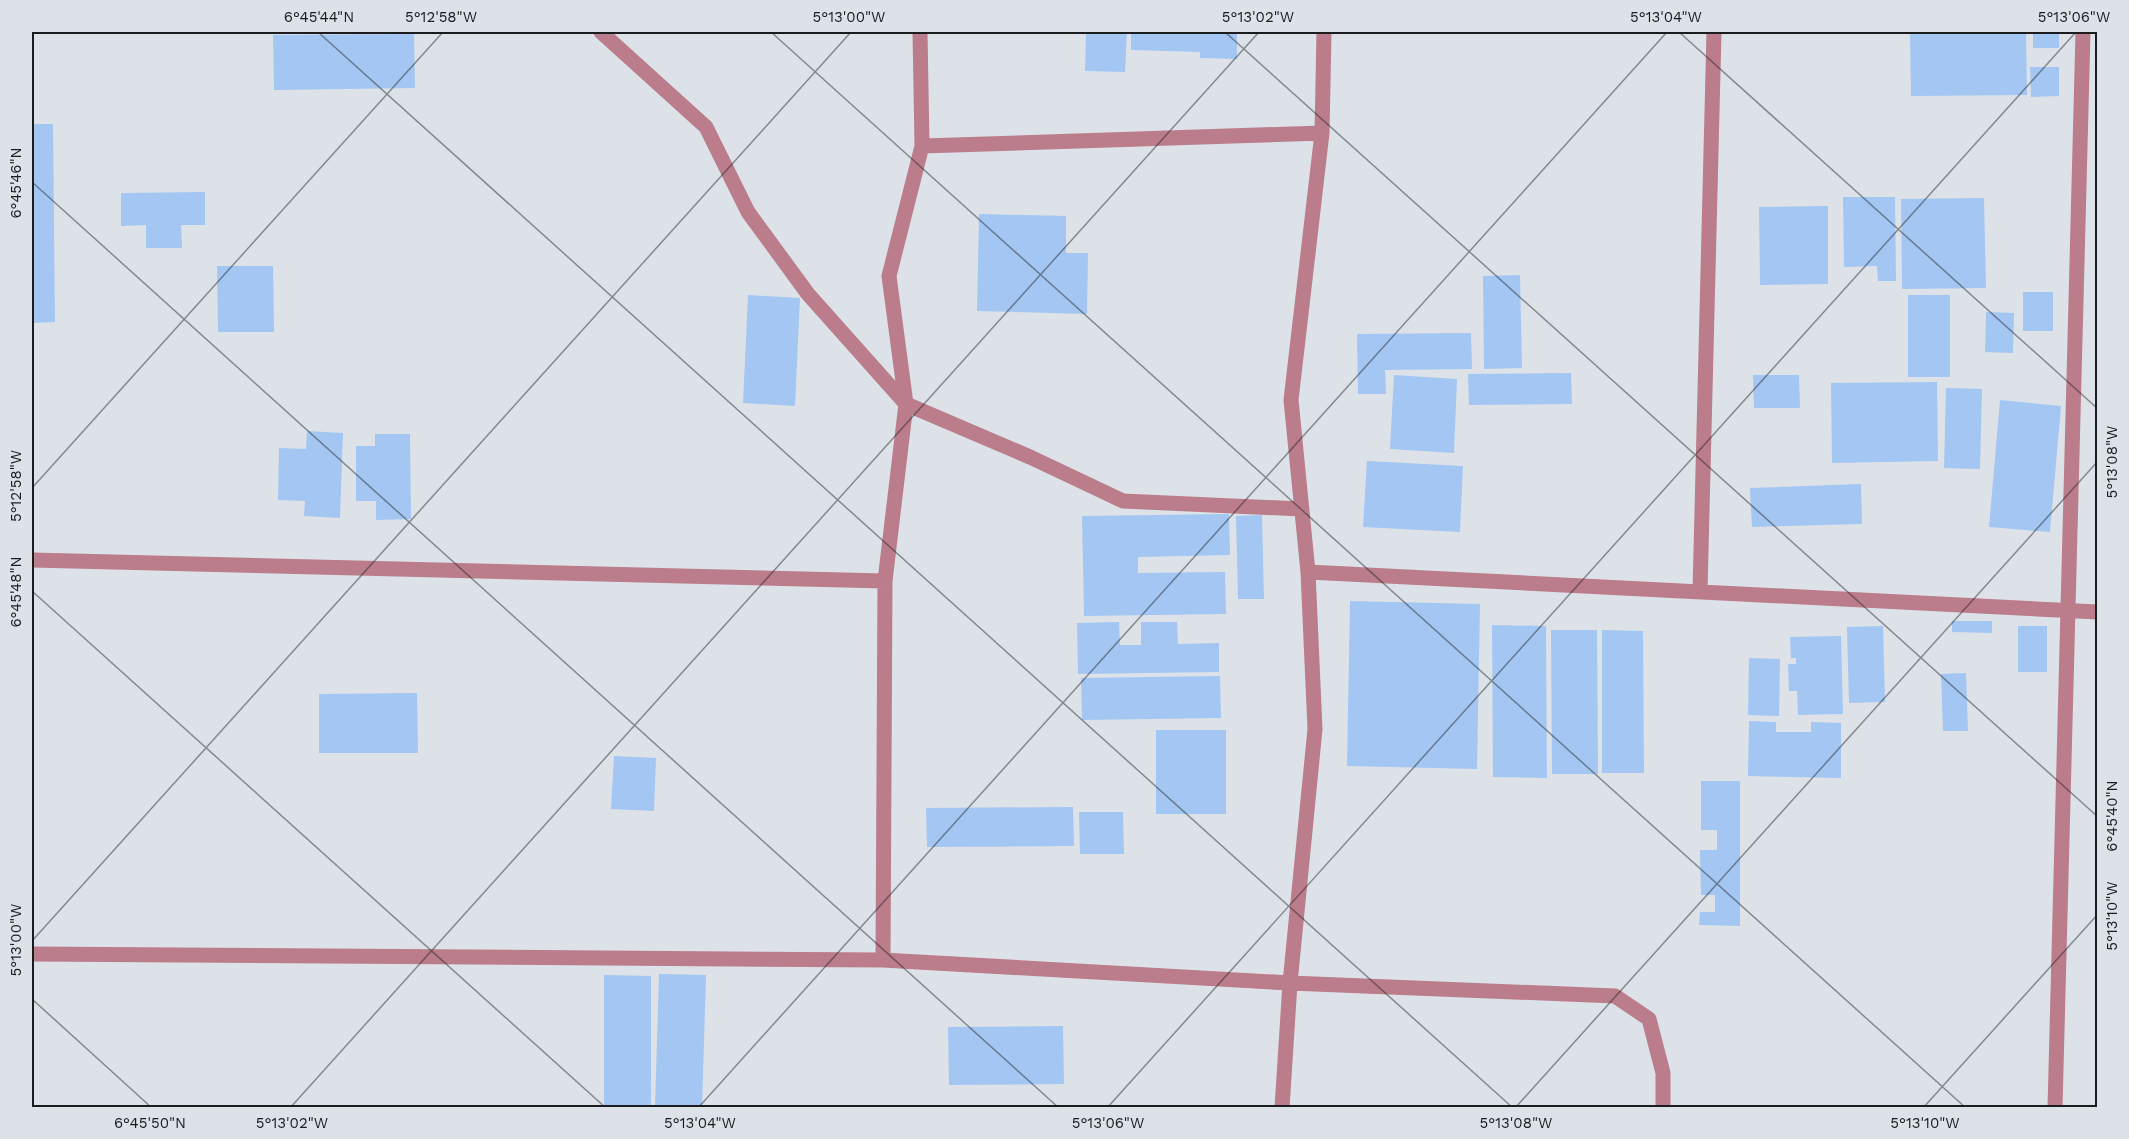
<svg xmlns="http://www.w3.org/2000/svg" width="2129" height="1139" font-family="'Work Sans',sans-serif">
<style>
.building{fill:#a4c6f2}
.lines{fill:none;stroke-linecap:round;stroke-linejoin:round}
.minor{stroke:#bb7c8b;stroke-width:15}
.ticks{fill:none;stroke:#1a1c1e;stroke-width:1.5;stroke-opacity:0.45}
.neatline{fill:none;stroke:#1a1c1e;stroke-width:2}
.ticks-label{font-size:15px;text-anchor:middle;fill:#1a1c1e}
</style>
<rect width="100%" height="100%" fill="#dce2e8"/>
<!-- building -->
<path class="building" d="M1086 32H1127L1125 72 1085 71Z
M1131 32H1237V59L1200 58V52L1131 50Z
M1910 32H2026L2027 95 1911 96Z
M2033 32H2059V48H2033Z
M414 34 415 88 274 90 273 35Z
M2030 67H2059V96L2031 97Z
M32 124H53L55 322 32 323Z
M205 192V225H181L182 248H146V225L121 226V193Z
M1843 197H1895L1896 281H1878L1877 266 1844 267Z
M1984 198 1986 288 1902 289 1901 199Z
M1828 206V284L1760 285 1759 207Z
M979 214 1066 216V253H1088L1087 314 977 311Z
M217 266H273L274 332H218Z
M1520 275 1522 368 1484 369 1483 276Z
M2023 292H2053V331H2023Z
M748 295 800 298 795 406 743 403Z
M1908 295H1950V377H1908Z
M1986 312 2014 313 2013 353 1985 352Z
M1471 333 1472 369 1385 370 1386 394H1358L1357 334Z
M1571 373 1572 404 1469 405 1468 374Z
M1394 375 1457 379 1454 453 1390 449Z
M1753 375H1799L1800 408H1754Z
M1937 382 1938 461 1832 463 1831 383Z
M1946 388 1982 389 1980 469 1944 468Z
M2000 400 2061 406 2050 532 1989 527Z
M307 431 343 433 340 518 304 516 305 501 278 500 279 448 306 449Z
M375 434H410L411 519 376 520V501H356V446H375Z
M1367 461 1463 466 1460 532 1363 527Z
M1861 484 1862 524 1752 527 1750 488Z
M1229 514 1230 555 1138 557V573L1225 572 1226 614 1084 616 1082 516Z
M1262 515 1264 599H1238L1236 516Z
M1350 601 1480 604 1477 769 1347 766Z
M1952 621H1992V633L1952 632Z
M1119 622 1120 645H1141V622H1177L1178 644 1219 643V672L1078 674 1077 623Z
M1492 625 1546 626 1547 778 1493 777Z
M1883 626 1885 702 1849 703 1847 627Z
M2018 626H2047V672H2018Z
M1551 630H1597L1598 774H1552Z
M1602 630 1643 631 1644 773H1602Z
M1841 636 1843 714 1798 715 1797 691H1789L1788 664H1796V658H1791L1790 637Z
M1749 658 1780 659 1779 716 1748 715Z
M1966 673 1968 731H1943L1941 674Z
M1220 676 1221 718 1082 720 1081 678Z
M417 693 418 753H319V694Z
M1749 721 1776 722V732H1811V722L1841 723V778L1748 776Z
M1156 730H1226V814H1156Z
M614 756 656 758 654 811 611 809Z
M1701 781H1740V926L1699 925 1700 912H1715V895H1701L1700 850H1717V830H1701Z
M1073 807 1074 846 927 847 926 808Z
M1079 812H1123L1124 854H1080Z
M659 974 706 975 702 1108H655Z
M604 975 651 976V1108H604Z
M1063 1026 1064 1084 949 1085 948 1027Z"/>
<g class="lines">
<!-- minor -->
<path class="minor" d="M601 32 706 127 748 212 808 294 906 404 1030 457 1123 501 1302 509
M922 146 1322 133
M32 560 885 581
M1308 572 2098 612
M1700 591 1714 32
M32 954 883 960 1290 983 1615 996 1649 1019 1663 1073V1108
M883 960 885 581 906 404 889 276 922 146 920 32
M1282 1108 1290 983 1315 729 1308 572 1291 400 1322 133 1324 32
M2055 1108 2083 32"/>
</g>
<!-- ticks -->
<path class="ticks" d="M318 32 1513 1108M771 32 1966 1108M1225 32 2098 817M1679 32 2098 409M32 35 34 32M32 182 1059 1108M32 488 443 32M32 591 606 1108M32 941 851 32M32 999 152 1108M290 1108 1259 32M698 1108 1667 32M1107 1108 2076 32M1515 1108 2098 461M1923 1108 2098 914"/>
<!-- border -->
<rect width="2129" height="1139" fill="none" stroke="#dce2e8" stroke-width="66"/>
<rect x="33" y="33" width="2063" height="1073" class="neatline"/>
<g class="ticks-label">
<text x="319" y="22">6°45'44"N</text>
<text x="441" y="22">5°12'58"W</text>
<text x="849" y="22">5°13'00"W</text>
<text x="1258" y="22">5°13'02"W</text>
<text x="1666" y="22">5°13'04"W</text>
<text x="2074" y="22">5°13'06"W</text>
<text transform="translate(16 183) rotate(-90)" y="5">6°45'46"N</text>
<text transform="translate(2112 462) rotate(-90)" y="5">5°13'08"W</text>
<text transform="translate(16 486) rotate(-90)" y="5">5°12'58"W</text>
<text transform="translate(16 592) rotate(-90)" y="5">6°45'48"N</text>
<text transform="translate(2112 816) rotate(-90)" y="5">6°45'40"N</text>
<text transform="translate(2112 916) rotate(-90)" y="5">5°13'10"W</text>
<text transform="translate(16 940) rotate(-90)" y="5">5°13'00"W</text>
<text x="150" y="1128">6°45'50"N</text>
<text x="292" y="1128">5°13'02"W</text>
<text x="700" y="1128">5°13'04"W</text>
<text x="1108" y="1128">5°13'06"W</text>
<text x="1516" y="1128">5°13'08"W</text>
<text x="1925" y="1128">5°13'10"W</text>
</g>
</svg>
